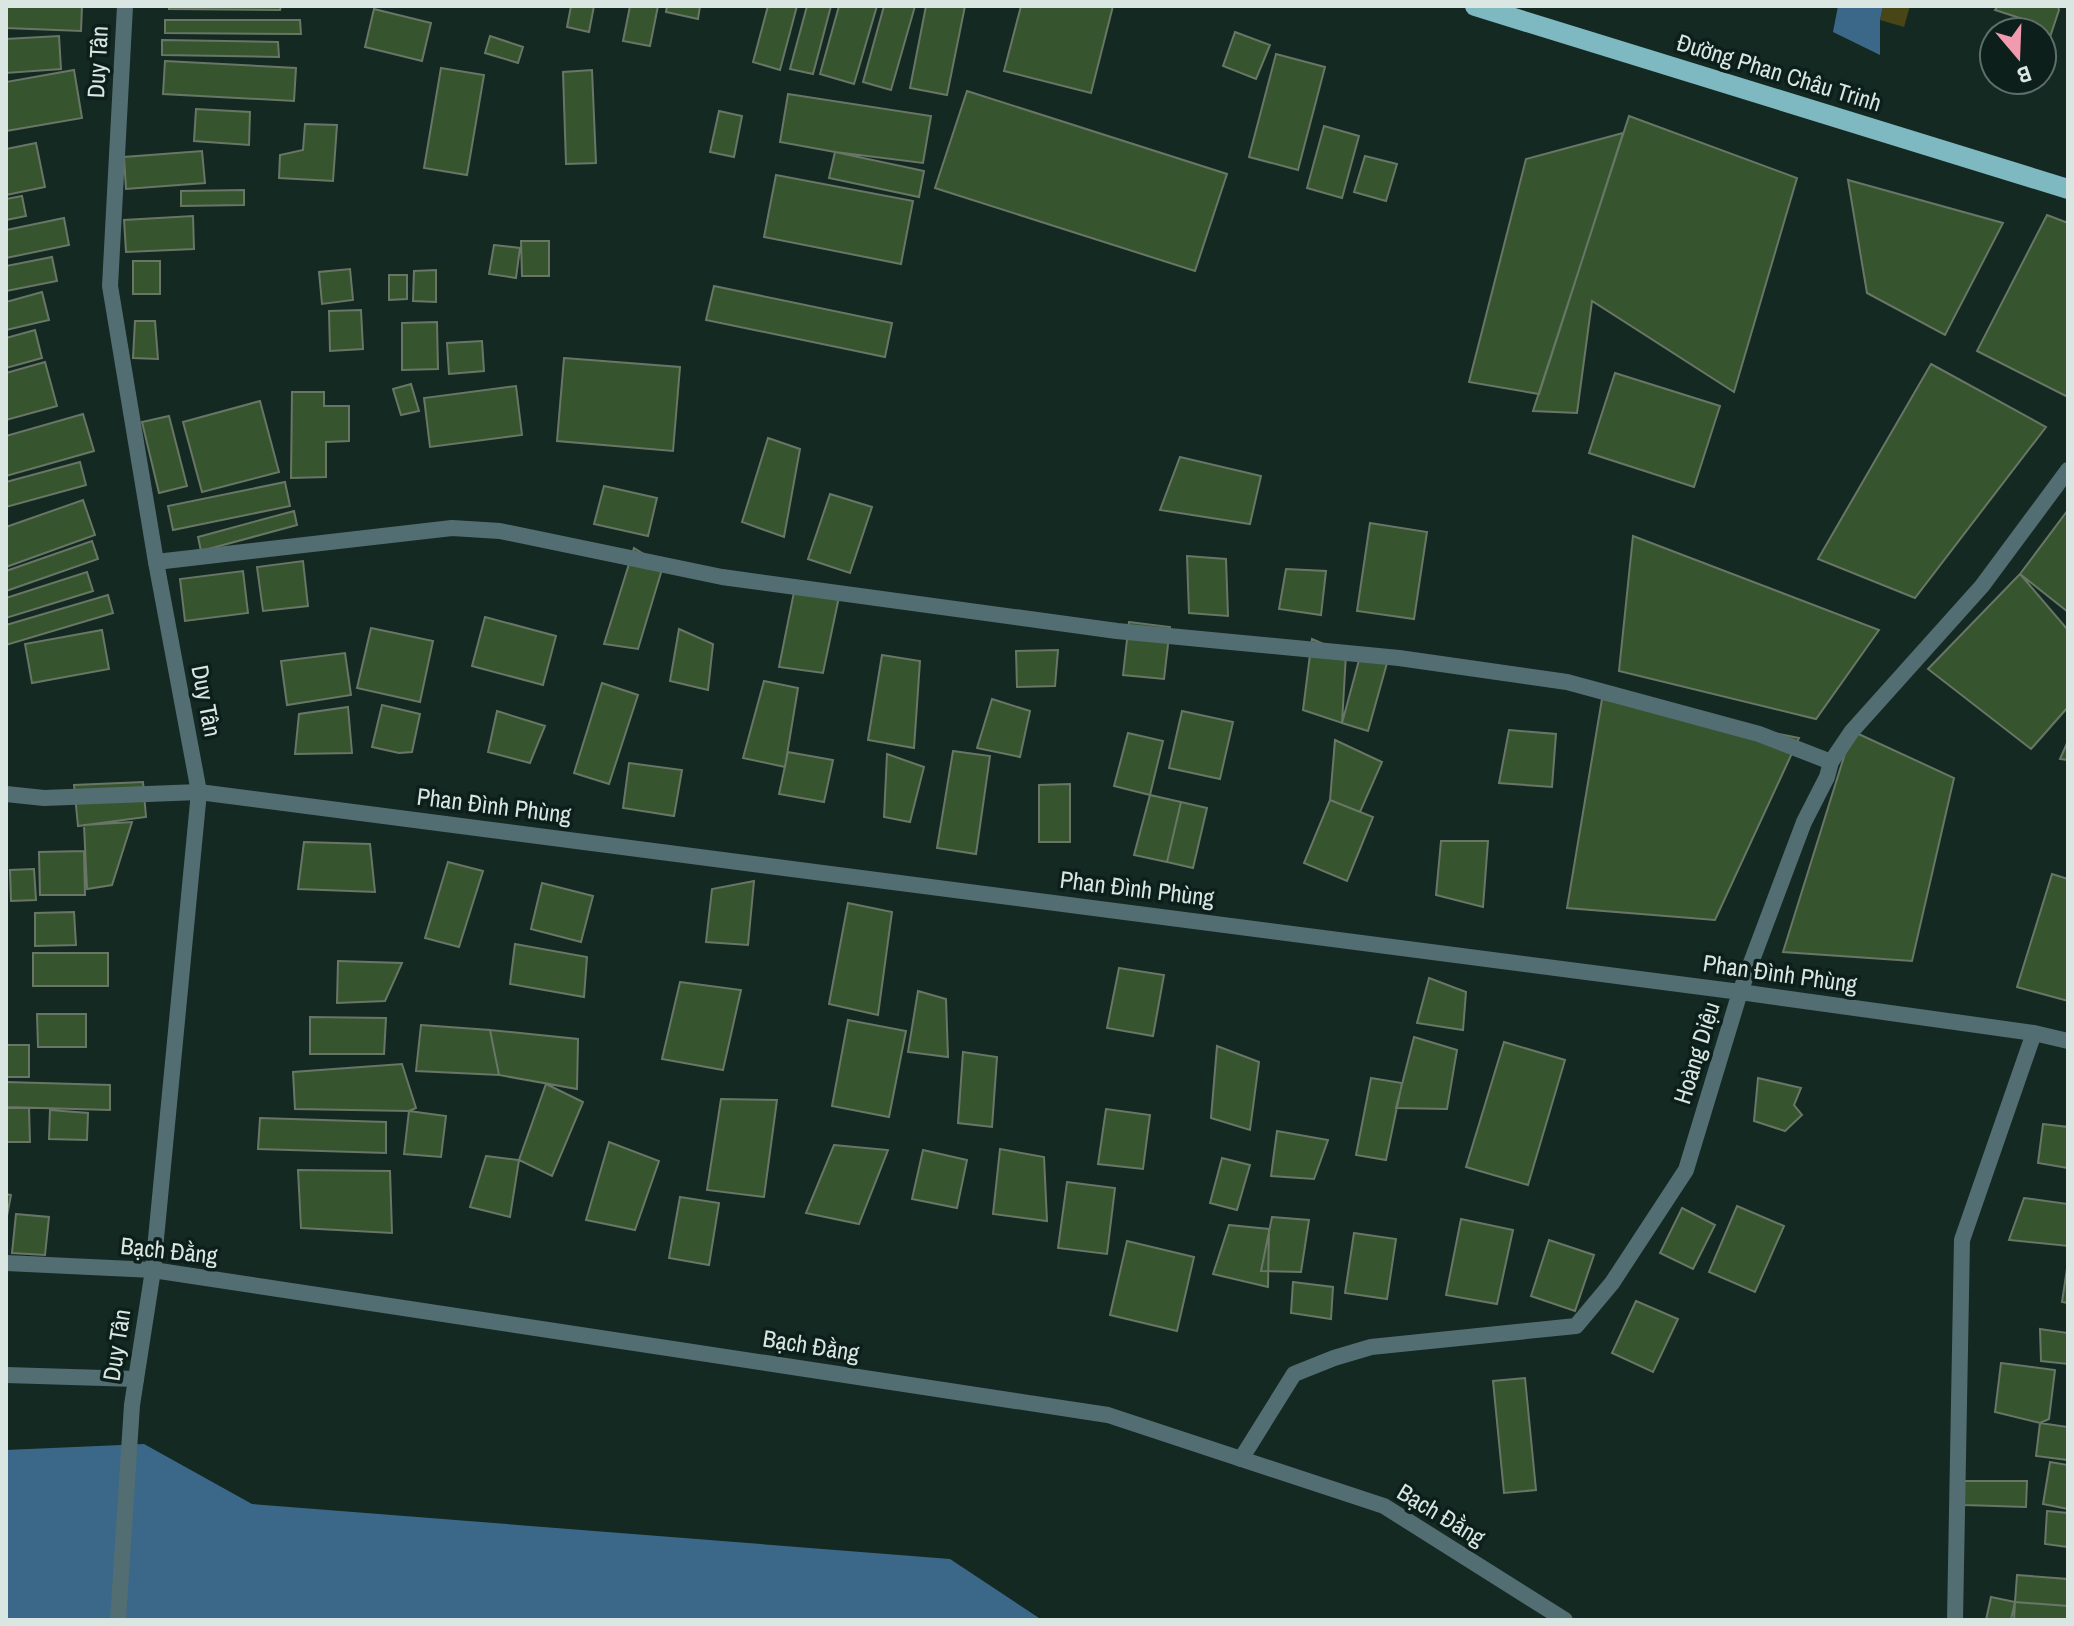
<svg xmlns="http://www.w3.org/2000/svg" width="2074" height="1626" font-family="'Archivo Narrow',sans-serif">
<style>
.green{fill:#484517}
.water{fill:#3b6888}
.building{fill:#36552e;stroke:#697666;stroke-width:2}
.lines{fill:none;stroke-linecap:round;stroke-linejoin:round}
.minor{stroke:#536e72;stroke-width:16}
.tertiary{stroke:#536e72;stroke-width:16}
.primary{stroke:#7eb8c0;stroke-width:20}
.labels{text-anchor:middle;stroke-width:7;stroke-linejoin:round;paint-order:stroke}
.street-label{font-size:24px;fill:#dae6e2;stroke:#0c1f1a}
</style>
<rect width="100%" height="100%" fill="#152923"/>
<!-- green -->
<path class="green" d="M1883 6H1910L1904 27 1880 20Z"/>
<!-- water -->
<path class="water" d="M1838 6H1883L1880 20V55L1833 32Z
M144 1444 252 1504 950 1559 1042 1620H6V1450Z"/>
<!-- building -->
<path class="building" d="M6 6H82L81 31 6 28Z
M169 6H281L280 10 169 9Z
M571 6H594L589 32 567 27Z
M630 6H658L650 46 623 41Z
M667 6H700L698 19 666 12Z
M768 6H797L780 70 753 62Z
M807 6H831L813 74 790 69Z
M839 6H877L854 84 820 74Z
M884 6H915L891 90 863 82Z
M926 6H965L947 95 910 88Z
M1021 6H1113L1091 93 1004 71Z
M1998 6H2058L2059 10 2042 61V32H2032L2035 23 1995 10Z
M374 9 431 23 422 61 365 47Z
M165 20H300L301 34 165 33Z
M1235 32 1270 45 1256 79 1223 66Z
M59 36 61 69 6 73V39Z
M490 36 523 47 518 63 485 53Z
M162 40 278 42 279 57 162 55Z
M1276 54 1325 67 1298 170 1249 157Z
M165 61 296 68 294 101 163 94Z
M441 68 484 75 467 175 424 168Z
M74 70 82 118 6 131V82Z
M592 70 596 163 566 164 563 72Z
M967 91 1227 174 1195 271 935 188Z
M788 94 931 116 923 163 835 152 780 142Z
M196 109 250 112 249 145 194 141Z
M719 111 742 116 734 157 710 152Z
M1629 116 1797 178 1734 392 1592 301 1577 413 1533 411Z
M305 124 337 125 333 181 279 178 280 155 303 150Z
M1324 126 1359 136 1342 198 1307 188Z
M1623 133 1539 394 1469 382 1526 159Z
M36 143 45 187 6 195V149Z
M202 151 205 183 126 189 124 157Z
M835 152 924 171 919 197 829 178Z
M1365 156 1397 164 1386 201 1354 192Z
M776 175 913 201 901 264 764 237Z
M1848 180 2003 223 1945 335 1867 293Z
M244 190V205L181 206V191Z
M22 196 26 216 6 220V199Z
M2047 215 2068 223V397L1977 351Z
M193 216 194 249 126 252 124 220Z
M64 218 69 245 6 258V230Z
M521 241H549V276H522Z
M494 245 520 248 516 278 489 274Z
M52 257 57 281 6 291V266Z
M133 261H160V294H133Z
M350 269 353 300 322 304 319 272Z
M436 270V302L413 301 414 271Z
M389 275H407V299L389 300Z
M714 286 892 323 885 357 706 320Z
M42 292 49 320 6 330V302Z
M361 310 363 349 330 351 329 311Z
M135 321H155L158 359 133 358Z
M437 322 438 369 402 370V323Z
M35 330 42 358 6 368V338Z
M482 341 484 371 449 374 447 343Z
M564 358 680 367 673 451 557 441Z
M45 362 57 406 6 420V373Z
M1931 364 2046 427 1915 598 1818 559Z
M1615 373 1720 406 1694 487 1589 453Z
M411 384 419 411 401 415 393 389Z
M516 386 522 435 430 447 424 398Z
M292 392H324V406H349V441L326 442V477L291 478Z
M260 401 279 472 202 492 183 422Z
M83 414 94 451 6 476V436Z
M169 416 187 486 159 493 142 422Z
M768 438 800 449 784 537 742 522Z
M1180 457 1261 476 1250 524 1160 510Z
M80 462 86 485 6 507V482Z
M285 482 290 506 173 530 168 506Z
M604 486 657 498 648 536 594 524Z
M830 494 872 507 850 573 808 559Z
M83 500 95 535 6 567V527Z
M2068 510V612L2020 574Z
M294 511 297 525 201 551 198 537Z
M1370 523 1427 532 1414 619 1357 611Z
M1633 536 1879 630 1816 719 1619 671Z
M92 541 98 559 6 591V571Z
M634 548 663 566 638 649 604 644Z
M1187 556 1226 559 1228 616 1189 613Z
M303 561 308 606 263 611 257 567Z
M1286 569 1326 571 1321 615 1279 609Z
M243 571 248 613 185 621 180 579Z
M87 572 93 591 6 618V598Z
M2020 574 2068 630V707L2031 749 1928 669Z
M795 587 840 592 823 673 779 667Z
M108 595 113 613 6 645V625Z
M485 617 556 636 543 685 472 666Z
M1129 622 1170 627 1164 679 1123 675Z
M371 628 433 641 420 702 357 688Z
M679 629 713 644 708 690 670 681Z
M102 630 109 669 32 683 25 644Z
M1312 639 1346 654 1342 723 1303 710Z
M1362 649 1389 656 1368 731 1342 723Z
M1058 650 1055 686 1017 687 1016 651Z
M345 653 351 695 287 705 281 661Z
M882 655 920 661 914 748 868 740Z
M764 681 798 688 785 767 743 758Z
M602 683 638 695 609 784 574 773Z
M992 699 1030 711 1020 757 977 748Z
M1602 699 1799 738 1715 920 1567 908Z
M382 705 420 714 412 752 399 753 372 747Z
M348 707 352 753 295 754 299 714Z
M497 711 545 726 530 763 488 752Z
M1182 711 1233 722 1220 779 1169 768Z
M1509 730 1556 734 1552 787 1499 783Z
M1852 731 1954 778 1912 961 1783 952Z
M1128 733 1163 741 1150 795 1114 786Z
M1335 740 1382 762 1360 812 1330 800Z
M2068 741V760L2060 759Z
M953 751 990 756 976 854 937 848Z
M788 752 833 760 824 802 779 794Z
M887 754 924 767 910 822 884 817Z
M629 763 682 770 674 816 623 808Z
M143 782 146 817 78 826 74 785Z
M1070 784V842H1039V785Z
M1150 795 1181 802 1167 862 1134 855Z
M1330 800 1373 817 1347 881 1304 863Z
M1181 802 1207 808 1193 868 1167 862Z
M132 822 112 885 87 889 84 825Z
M1441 841H1488L1483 907 1436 895Z
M304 842 370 844 375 892 298 889Z
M84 851 85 895H40L39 852Z
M448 862 483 871 459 947 425 938Z
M34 869 36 900 11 901 10 870Z
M2052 874 2068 879V1001L2017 987Z
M754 881 748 945 706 942 712 889Z
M542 883 593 896 581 942 531 929Z
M848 903 892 912 878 1015 829 1004Z
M74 912 76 945 35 946V913Z
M515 944 587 957 584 997 510 984Z
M33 953H108V986H33Z
M338 961 402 963 385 1001 337 1003Z
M1119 968 1164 975 1153 1036 1107 1028Z
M1429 978 1466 992 1463 1030 1417 1023Z
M680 982 741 990 723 1070 662 1059Z
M918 991 946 999 948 1057 908 1052Z
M37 1014H86V1047H38Z
M310 1017 386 1018 384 1054H310Z
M848 1020 906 1031 889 1117 832 1106Z
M421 1025 490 1030 499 1075 416 1071Z
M490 1030 578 1039 577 1089 499 1075Z
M1414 1037 1457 1050 1447 1109 1396 1108Z
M1504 1042 1565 1060 1528 1185 1466 1167Z
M6 1045H29V1077H6Z
M1217 1046 1259 1062 1250 1130 1211 1118Z
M963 1052 997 1057 992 1127 958 1123Z
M402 1064 416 1108 409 1111 295 1109 293 1072Z
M1371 1078 1402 1083 1386 1160 1356 1155Z
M1758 1078 1801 1088 1794 1105 1802 1115 1785 1131 1754 1121Z
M6 1082 110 1085V1110L6 1107Z
M546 1084 583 1102 552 1176 519 1160Z
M721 1099 777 1100 764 1197 707 1190Z
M6 1108H29L30 1142H6Z
M1106 1109 1150 1115 1143 1169 1098 1164Z
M50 1110 88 1113 87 1140 49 1139Z
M409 1111 446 1116 441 1157 404 1154Z
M260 1118 386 1122V1153L258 1149Z
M2043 1124 2068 1127V1168L2038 1163Z
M1277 1131 1328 1140 1314 1179 1271 1176Z
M609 1142 659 1161 635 1230 586 1220Z
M834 1145 888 1150 859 1224 806 1213Z
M1000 1149 1044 1157 1047 1221 993 1214Z
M923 1150 967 1160 957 1208 912 1199Z
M486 1156 519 1160 510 1217 470 1207Z
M1222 1158 1250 1165 1237 1210 1210 1203Z
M298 1170 390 1171 392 1233 301 1228Z
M1067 1182 1115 1188 1107 1254 1058 1248Z
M6 1194 11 1195 6 1221Z
M680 1197 719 1203 709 1265 669 1258Z
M2024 1198 2068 1204V1246L2009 1240Z
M1737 1206 1784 1226 1755 1292 1709 1272Z
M1682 1208 1715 1225 1693 1269 1660 1253Z
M16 1214 49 1217 45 1255 12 1253Z
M1272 1217 1309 1220 1301 1272 1261 1271Z
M1461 1219 1513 1230 1497 1304 1446 1295Z
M1229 1225 1269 1229 1268 1287 1213 1274Z
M1354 1233 1396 1239 1387 1299 1345 1293Z
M1549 1240 1594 1255 1575 1311 1531 1296Z
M1127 1241 1194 1257 1177 1331 1110 1315Z
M2068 1262V1303L2062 1302Z
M1293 1282 1333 1287 1331 1319 1291 1313Z
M1636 1301 1678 1319 1653 1372 1612 1353Z
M2040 1329 2068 1333V1364L2041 1361Z
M2001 1363 2055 1370 2049 1419 2040 1423 1995 1412Z
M1525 1378 1536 1490 1504 1493 1493 1381Z
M2040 1423 2068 1427V1460L2036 1456Z
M2050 1462 2068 1465V1509L2043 1504Z
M1964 1481H2027L2026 1507 1964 1505Z
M2047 1511 2068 1513V1547L2045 1544Z
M2017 1575 2068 1579V1606L2015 1602Z
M1991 1597 2015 1602 2011 1620H1986Z
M2015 1602 2068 1606V1620H2014Z"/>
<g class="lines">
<!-- minor -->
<path class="minor" d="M156 562 452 528 500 531 722 577 1117 631 1399 658 1567 682 1759 734 1831 762
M6 794 44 798 199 792 1740 992 2034 1033 2068 1041
M6 1263 153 1270
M6 1375 136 1379
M1241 1459 1294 1374 1334 1358 1371 1347 1576 1326 1612 1283 1686 1170 1740 992 1804 822 1827 777 1831 762 1852 731 1982 586 2068 470
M1955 1620 1962 1240 2034 1033"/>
<!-- tertiary -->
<path class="tertiary" d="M153 1270 1108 1415 1384 1506 1565 1620
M118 1620 132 1405 153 1270 199 792 156 562 110 286 125 6"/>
<!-- primary -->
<path class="primary" d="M1475 6 2068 189"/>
</g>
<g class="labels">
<!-- street labels -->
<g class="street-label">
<text transform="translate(98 62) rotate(-87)" y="8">Duy Tân</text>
<text transform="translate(1779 73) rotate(17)" y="8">Đường Phan Châu Trinh</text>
<text transform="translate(206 701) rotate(79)" y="8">Duy Tân</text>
<text transform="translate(494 806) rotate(7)" y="8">Phan Đình Phùng</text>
<text transform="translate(1137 889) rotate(7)" y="8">Phan Đình Phùng</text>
<text transform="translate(1780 974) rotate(8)" y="8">Phan Đình Phùng</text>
<text transform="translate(1697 1053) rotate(-73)" y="8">Hoàng Diệu</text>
<text transform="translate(169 1251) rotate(6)" y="8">Bạch Đằng</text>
<text transform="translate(117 1345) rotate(-81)" y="8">Duy Tân</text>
<text transform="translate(811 1346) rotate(9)" y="8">Bạch Đằng</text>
<text transform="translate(1441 1515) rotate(31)" y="8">Bạch Đằng</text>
</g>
</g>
<!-- border -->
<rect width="2074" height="1626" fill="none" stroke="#dae6e2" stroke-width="16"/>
<!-- north arrow -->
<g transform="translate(2018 56) rotate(161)"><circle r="38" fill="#0c1f1a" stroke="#5e6f6a" stroke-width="2"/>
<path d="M0-6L14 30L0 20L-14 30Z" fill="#f29aaf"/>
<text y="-12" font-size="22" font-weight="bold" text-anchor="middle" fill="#dae6e2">B</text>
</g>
</svg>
